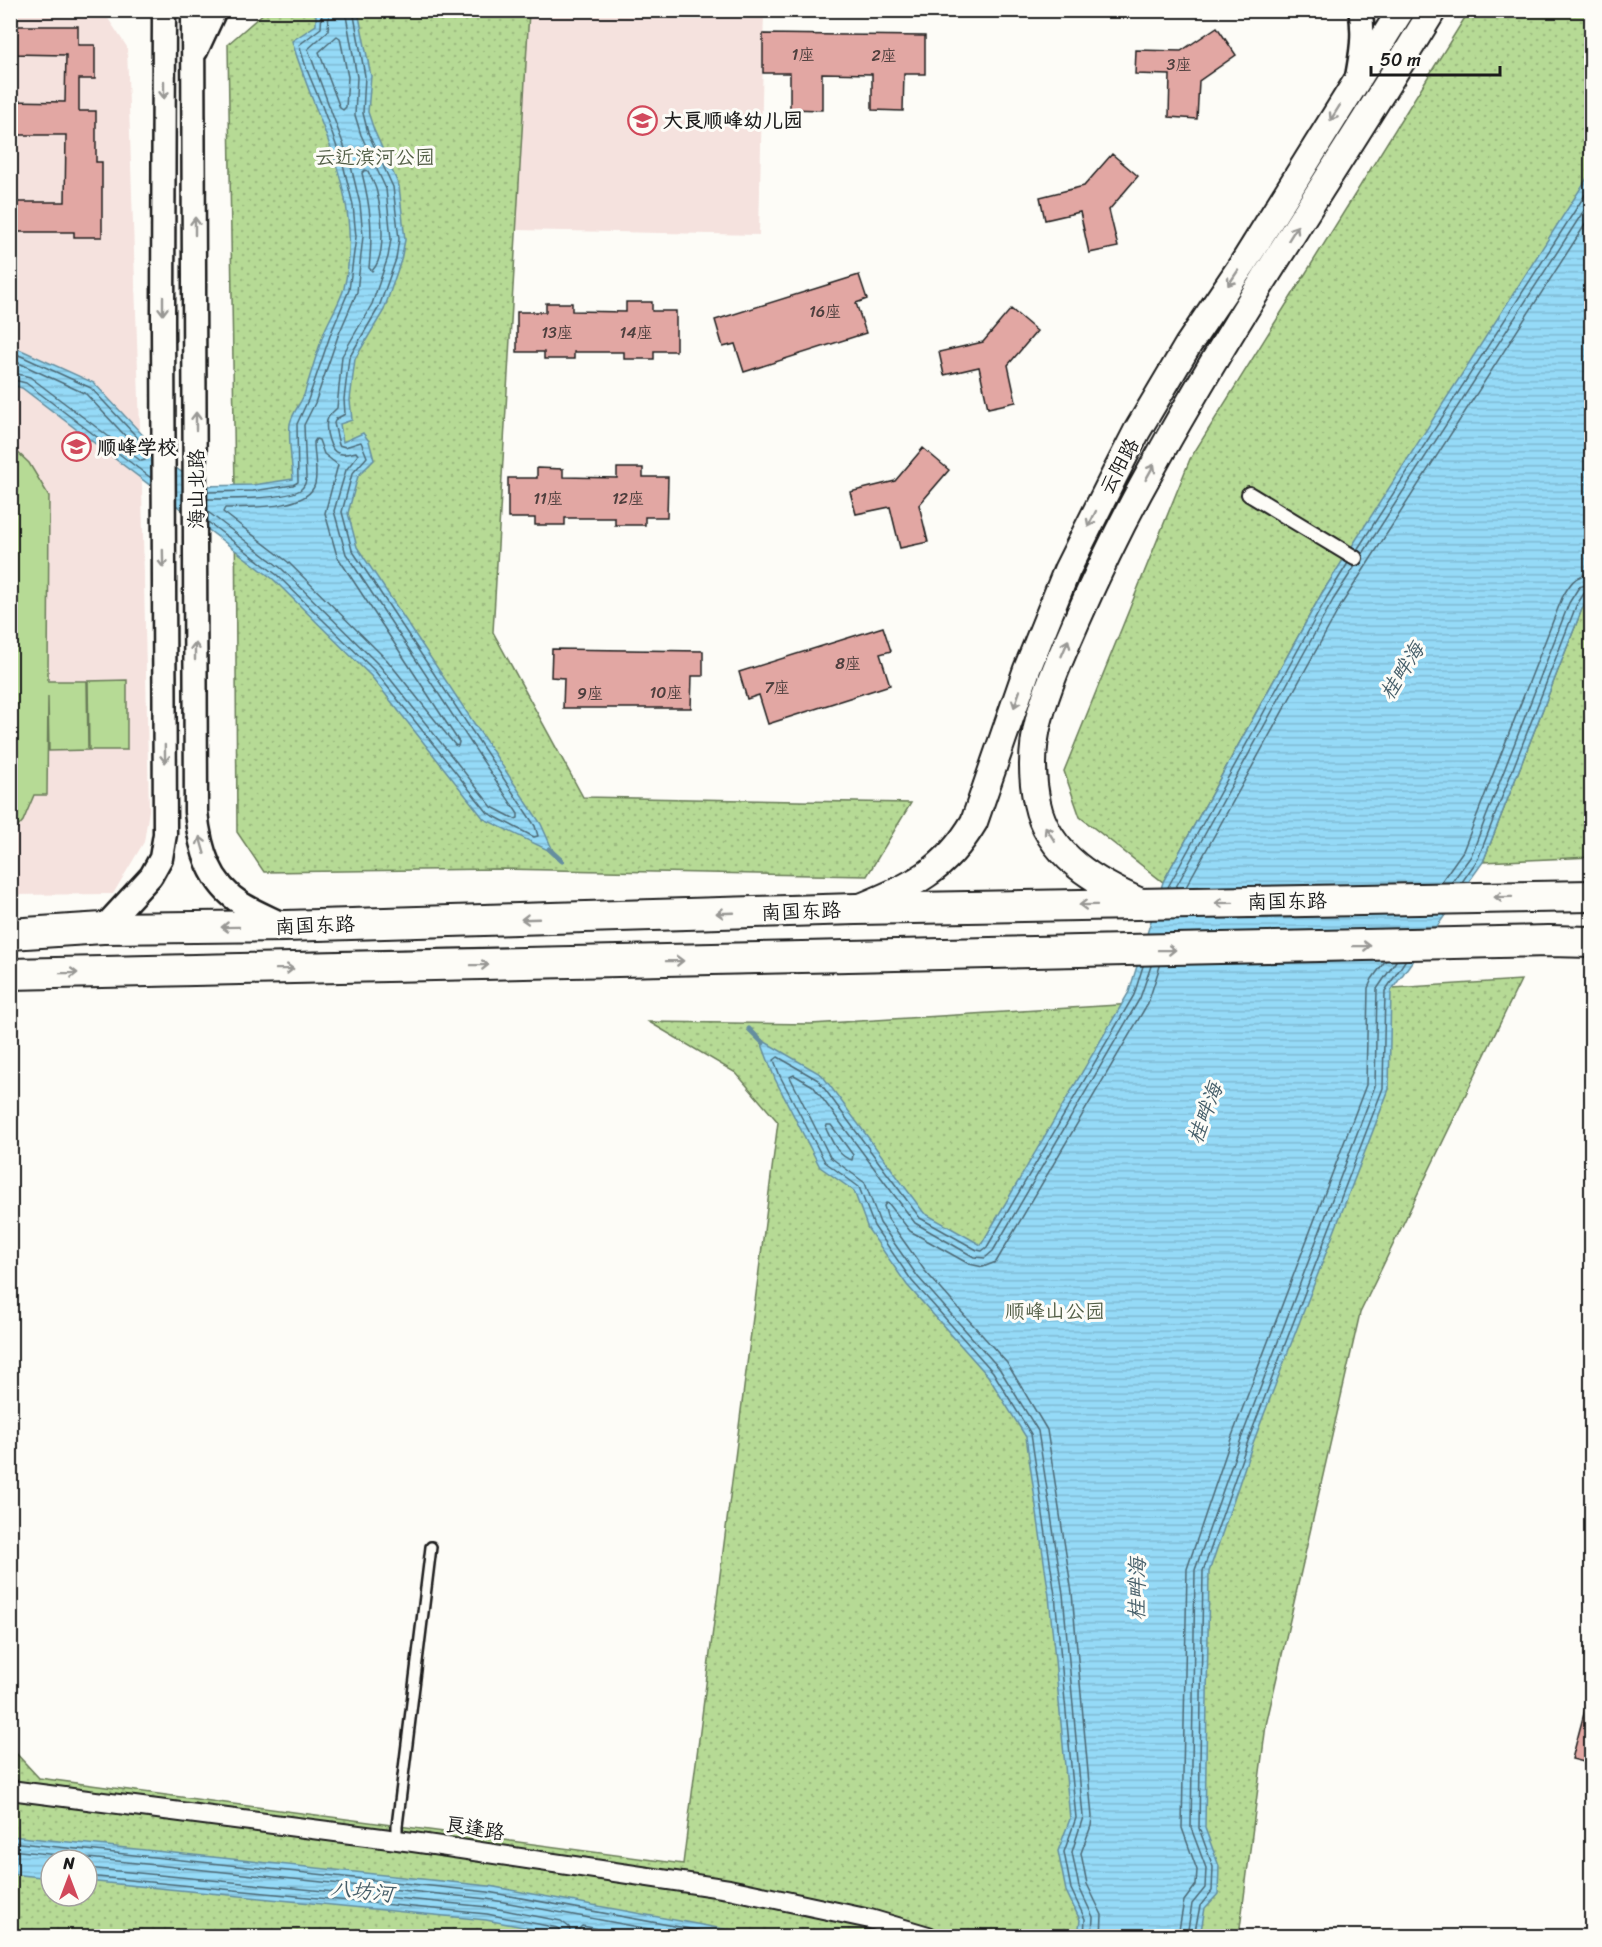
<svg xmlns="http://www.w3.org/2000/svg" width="1602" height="1947" font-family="Sriracha,'LXGW WenKai TC',sans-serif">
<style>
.built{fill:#f5e2de}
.grass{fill:url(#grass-dots);stroke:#697b58;stroke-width:1.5;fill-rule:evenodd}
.pitch{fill:#b6da95;stroke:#697b58;stroke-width:1.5}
.water{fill:url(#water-rules);stroke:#658e9f;stroke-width:1.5}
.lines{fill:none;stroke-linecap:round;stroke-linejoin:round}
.shore{stroke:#4c6874;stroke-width:1.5}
.stream{stroke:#658e9f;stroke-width:5}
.building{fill:#e2a7a3;stroke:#1c1c1c;stroke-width:1.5}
.service-casing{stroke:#1c1c1c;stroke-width:14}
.pedestrian-casing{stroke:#1c1c1c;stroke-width:18}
.minor-casing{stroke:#1c1c1c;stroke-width:22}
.tertiary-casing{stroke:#1c1c1c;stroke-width:27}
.secondary-casing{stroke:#1c1c1c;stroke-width:30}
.trunk-casing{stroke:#1c1c1c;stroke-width:34}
.service{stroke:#fdfcf7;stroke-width:9}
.pedestrian{stroke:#fdfcf7;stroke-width:14}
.minor{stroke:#fdfcf7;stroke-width:18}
.tertiary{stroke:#fdfcf7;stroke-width:22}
.secondary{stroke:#fdfcf7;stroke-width:26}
.trunk{stroke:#fdfcf7;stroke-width:30}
.oneway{stroke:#989794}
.labels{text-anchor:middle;stroke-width:6;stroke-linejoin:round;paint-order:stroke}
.number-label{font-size:16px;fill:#4e3f3e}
.poi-label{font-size:20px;font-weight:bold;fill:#1c1c1c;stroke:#fdfcf7;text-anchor:start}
.park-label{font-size:20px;fill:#525e46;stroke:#fdfcf7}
.street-label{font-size:20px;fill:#1c1c1c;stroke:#fdfcf7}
.water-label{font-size:21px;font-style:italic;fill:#465e69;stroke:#fdfcf7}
</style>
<defs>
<pattern id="grass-dots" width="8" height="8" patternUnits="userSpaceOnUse" patternTransform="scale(1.5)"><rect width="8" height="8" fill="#b6da95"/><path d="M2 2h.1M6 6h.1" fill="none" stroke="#9cba80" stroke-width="1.8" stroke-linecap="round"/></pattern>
<pattern id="water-rules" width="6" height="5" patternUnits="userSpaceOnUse" patternTransform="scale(1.5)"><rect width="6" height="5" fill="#95daf7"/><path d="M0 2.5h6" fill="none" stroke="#80bad3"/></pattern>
</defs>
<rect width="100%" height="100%" fill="#fdfcf7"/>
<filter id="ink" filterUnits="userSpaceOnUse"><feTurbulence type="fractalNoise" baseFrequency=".0167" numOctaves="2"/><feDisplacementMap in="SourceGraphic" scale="12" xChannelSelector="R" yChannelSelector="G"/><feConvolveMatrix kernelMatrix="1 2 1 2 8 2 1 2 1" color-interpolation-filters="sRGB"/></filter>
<g filter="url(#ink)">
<!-- built -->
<path class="built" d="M10 11H103L127 47 142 487 149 810 144 842 113 894 11 895Z
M529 11H764L759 235 516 230Z"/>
<!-- grass -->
<path class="grass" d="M266 11H529L493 632 583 797 911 803 867 876 498 869 264 872 237 832 235 489 228 44Z
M1469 11H1591V188L1322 593 1163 882 1080 817 1064 771 1190 459Z
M1591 592V857L1483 862 1582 609Z
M1521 980 1360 1313 1266 1725 1239 1936H11L10 1754 12 1749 39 1778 683 1864 778 1122 736 1073 649 1022 811 1024ZM51 1860H87V1896H51Z"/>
<!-- pitch -->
<path class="pitch" d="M11 446 29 463 49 496 48 681H87L88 750 49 751 48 697 47 795H34L23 821 11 835Z
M127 680V750H89L88 681Z"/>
<!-- water -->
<path class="water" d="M316 11H358L371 76 368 112 374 130 399 186 405 240 401 260 384 310 355 359 350 400 352 420 340 424 343 442 363 433 369 441 374 460 358 476 348 513 357 547 541 824 554 853 484 819 371 676 273 579 22 388 11 385 10 345 94 383 169 463 201 486 253 485 293 479C292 461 288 441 290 424 292 414 300 404 304 395 311 374 317 351 325 330 331 316 340 302 344 288 366 198 316 123 292 41L316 25Z
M1591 172V592L1582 609 1483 862 1391 991 1389 1089 1253 1443 1209 1572 1205 1828 1219 1866 1218 1894 1205 1908 1200 1936H1078L1080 1920 1066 1891 1058 1851 1070 1819 1049 1596 1026 1437 988 1376 907 1285 868 1229 854 1191 820 1167 775 1079 760 1039 822 1075 924 1213 981 1245 1129 992 1163 882 1322 593Z
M11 1836 489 1886 762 1936H572L486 1920 87 1881V1860H51V1878L11 1874Z"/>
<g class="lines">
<!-- shore -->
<path class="shore" d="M337 36 340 38 348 77 346 107 343 110 340 108 319 52Z
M365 170 368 171C371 178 376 186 377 193 382 213 387 256 372 271L369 268C373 232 371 209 362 173Z
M10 351 91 388 151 452
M10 359 86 394 145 457V460L141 461 30 377 10 372
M10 379 26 383 151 478
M316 439 319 440 324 454 338 465 325 513 337 556 459 742 458 746 455 745 387 660 288 562 223 512 225 508C247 507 308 510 315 484 318 471 314 455 314 442Z
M208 492 253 491 293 485 298 482 297 424 308 400 331 333 349 290 356 237 353 205 343 164 322 106 307 70 299 45 321 28 322 10
M208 499C225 499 287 499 300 490 304 487 306 483 306 478L304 425 315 403 338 336 357 292 363 236 360 204 350 162 308 49 328 31 329 10
M208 512 282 569 380 666 492 807 515 819 518 818V814L346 554 334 511 346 470 358 455 356 452C336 458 331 452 327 433 327 428 325 423 328 418 330 414 334 411 337 408L342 356 372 304 388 257 391 239 386 189 361 135 355 115 357 77 345 10
M208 522 277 575 375 671 488 813 534 837 538 836 535 826 352 550 342 512 352 474 367 457 361 442 345 447 339 445 334 423 336 419 345 414 344 399 349 358 379 307 396 259 399 239 393 187 368 133 363 113 365 76 353 10
M1357 550 1592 184
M1362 555 1592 198
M1441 882 1463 851 1562 598C1569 585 1575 574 1592 574
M1452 882 1471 856 1569 603 1579 587 1592 583
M1462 882 1478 859 1576 606 1585 592 1592 590
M1168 887 1327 597 1348 563
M1176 887 1333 600 1355 566
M1186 887 1341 605 1592 214
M827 1125H831L853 1155 852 1160C838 1157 832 1141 826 1129Z
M10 1842 488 1892 729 1936
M10 1850 487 1899 687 1936
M87 1868 488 1907 561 1921 569 1927 571 1936
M87 1876 487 1914 558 1928 562 1931 563 1936
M580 1936 579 1929 582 1926 638 1936
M1084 1936 1085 1919 1071 1889 1064 1852 1076 1818 1055 1595 1031 1434 993 1372 912 1281 874 1226 859 1187 825 1162 780 1076 774 1060 778 1057 818 1080 920 1218 977 1250 982 1251 987 1247 1134 995 1143 966
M1092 1936 1093 1917 1079 1887 1072 1852 1083 1817 1063 1594 1038 1431 999 1368 918 1277 880 1223 865 1183 830 1157 790 1077 794 1075 813 1086 915 1223 974 1257 985 1258 993 1251 1140 998 1151 966
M1101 1936 1102 1915 1087 1884 1081 1853 1091 1826 1092 1817 1072 1593 1047 1430 1007 1363 925 1271 888 1219 884 1206 886 1203 889 1204 910 1231 969 1264 983 1267 996 1262 1148 1003 1160 966
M1178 1936 1184 1901 1196 1885 1197 1870 1182 1828 1187 1569 1232 1436 1366 1085 1368 988 1372 979 1385 961
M1187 1936 1192 1904 1205 1888 1206 1868 1191 1828 1195 1570 1241 1439 1375 1086 1377 989 1396 961
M1194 1936 1200 1906 1212 1891 1213 1867 1199 1828 1203 1571 1248 1441 1383 1088 1385 991 1405 961"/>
<!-- stream -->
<path class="stream" d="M549 849 562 861
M749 1029 763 1043"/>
</g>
<!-- building -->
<path class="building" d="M10 26H78V45H95V79H79V111H96V162H102V237H74V232H10V202H65L66 135H10V101L65 102 66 55 10 54Z
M1217 27 1236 55 1199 81 1197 119 1169 117 1170 75 1135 74 1136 50 1181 51Z
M763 34 925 36V74H904L903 111 872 110V74L822 73V110L790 109V73H763Z
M1112 154 1138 176 1109 210 1118 247 1089 253 1080 212 1045 220 1040 197 1084 186Z
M859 275 867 299 856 303 866 333 744 372 735 344 723 347 715 320Z
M626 302H652V311H676V351H654V359H624V352H574V359H544V352H517V312H546V303H572V311L626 312Z
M1011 309 1037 331 1008 365 1016 402 988 408 979 367 944 375 939 352 983 342Z
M923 448 949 470 919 505 928 542 900 548 890 507 856 514 850 492 895 481Z
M537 468 563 469V477L617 478V468H643V477H668L667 517H645V525H615V518H565V525H535V518H508V478H537Z
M883 627 891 651 880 654 890 685 768 724 759 695 747 699 739 672Z
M552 649 703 651V676H692L691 708H563L564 678 551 677Z
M1587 1702H1592V1764L1572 1759Z"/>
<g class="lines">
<defs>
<path id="service" d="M397 1840V1826L431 1547"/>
<path id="pedestrian" d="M1249 494 1355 558"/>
<path id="minor" d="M10 1790 413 1842 729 1889 870 1919 928 1936"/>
<path id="tertiary" d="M193 10 196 812C200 849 209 883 242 904 255 912 270 918 284 925
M196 51 215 10
M1357 77C1361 55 1365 33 1360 10
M103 928 151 876 161 858 165 834 163 319 164 10"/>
<path id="secondary" d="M1143 903C1097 883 1048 856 1037 803 1031 775 1032 746 1039 719 1048 685 1063 652 1077 620 1099 570 1122 522 1149 474 1236 315 1339 165 1433 10
M863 906C913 885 945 871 974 822L1027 669 1067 570 1114 476 1137 431 1188 345 1244 262 1401 10"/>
<path id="trunk" d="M10 934 103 928 285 926 856 909 1592 896
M10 974 1549 941 1592 942"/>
</defs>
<!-- service casing -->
<use href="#service" class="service-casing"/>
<!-- pedestrian casing -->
<use href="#pedestrian" class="pedestrian-casing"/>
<!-- minor casing -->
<use href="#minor" class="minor-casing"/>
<!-- tertiary casing -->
<use href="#tertiary" class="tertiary-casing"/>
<!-- secondary casing -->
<use href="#secondary" class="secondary-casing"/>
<!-- trunk casing -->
<use href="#trunk" class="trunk-casing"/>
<!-- service -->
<use href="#service" class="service"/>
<!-- pedestrian -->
<use href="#pedestrian" class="pedestrian"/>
<!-- minor -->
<use href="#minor" class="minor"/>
<!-- tertiary -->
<use href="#tertiary" class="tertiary"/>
<!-- secondary -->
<use href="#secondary" class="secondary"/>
<!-- trunk -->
<use href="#trunk" class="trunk"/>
</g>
<!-- one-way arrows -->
<defs><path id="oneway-shaft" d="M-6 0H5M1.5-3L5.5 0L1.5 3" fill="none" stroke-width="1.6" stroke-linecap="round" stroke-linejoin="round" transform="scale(1.5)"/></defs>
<g class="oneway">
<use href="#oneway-shaft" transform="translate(164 90) rotate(90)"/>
<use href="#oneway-shaft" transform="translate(1335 113) rotate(122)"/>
<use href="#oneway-shaft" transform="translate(195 226) rotate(-90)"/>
<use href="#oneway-shaft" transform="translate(1293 233) rotate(-58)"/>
<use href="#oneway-shaft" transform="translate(1233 278) rotate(124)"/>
<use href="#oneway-shaft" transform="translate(163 306) rotate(90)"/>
<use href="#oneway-shaft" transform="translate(196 421) rotate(-90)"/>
<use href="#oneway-shaft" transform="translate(1150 472) rotate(-61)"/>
<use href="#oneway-shaft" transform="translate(1092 519) rotate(116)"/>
<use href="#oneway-shaft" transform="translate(163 559) rotate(89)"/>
<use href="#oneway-shaft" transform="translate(1065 648) rotate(-67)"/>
<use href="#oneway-shaft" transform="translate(195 651) rotate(-90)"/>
<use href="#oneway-shaft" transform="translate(1017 699) rotate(109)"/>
<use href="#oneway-shaft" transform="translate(165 754) rotate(89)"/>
<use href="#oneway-shaft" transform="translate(1050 834) rotate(-122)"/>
<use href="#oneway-shaft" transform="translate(202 845) rotate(-106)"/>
<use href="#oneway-shaft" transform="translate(1503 897) rotate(179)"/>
<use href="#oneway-shaft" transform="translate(1224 903) rotate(179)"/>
<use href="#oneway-shaft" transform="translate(1088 905) rotate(179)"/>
<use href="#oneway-shaft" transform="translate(725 913) rotate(178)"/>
<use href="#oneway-shaft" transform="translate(530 919) rotate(178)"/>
<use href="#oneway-shaft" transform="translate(230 927) rotate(179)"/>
<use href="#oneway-shaft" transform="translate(1362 946) rotate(-1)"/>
<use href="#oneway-shaft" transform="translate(1167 950) rotate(-1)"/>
<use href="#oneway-shaft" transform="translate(675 961) rotate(-1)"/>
<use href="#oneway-shaft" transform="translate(480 965) rotate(-1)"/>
<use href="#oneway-shaft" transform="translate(285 969) rotate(-1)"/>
<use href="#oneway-shaft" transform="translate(69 973) rotate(-1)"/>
</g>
</g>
<!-- icons -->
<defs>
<symbol id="school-ring" viewBox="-11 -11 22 22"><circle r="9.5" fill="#fdfcf7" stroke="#d1495b" stroke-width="1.5"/><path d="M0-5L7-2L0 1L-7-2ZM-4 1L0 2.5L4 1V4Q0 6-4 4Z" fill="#d1495b"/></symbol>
</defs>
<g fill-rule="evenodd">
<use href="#school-ring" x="626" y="104" width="33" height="33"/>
<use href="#school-ring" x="60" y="430" width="33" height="33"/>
</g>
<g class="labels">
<!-- number labels -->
<g class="number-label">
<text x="803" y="60">1座</text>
<text x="884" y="61">2座</text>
<text x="1179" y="70">3座</text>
<text x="825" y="317">16座</text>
<text x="557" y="338">13座</text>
<text x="636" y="338">14座</text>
<text x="548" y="504">11座</text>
<text x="628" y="504">12座</text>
<text x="848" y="669">8座</text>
<text x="777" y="693">7座</text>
<text x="666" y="698">10座</text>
<text x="590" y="699">9座</text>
</g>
<!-- poi labels -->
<g class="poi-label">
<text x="663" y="127">大良顺峰幼儿园</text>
<text x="97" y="454">顺峰学校</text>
</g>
<!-- park labels -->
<g class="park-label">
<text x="375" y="164">云近滨河公园</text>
<text x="1055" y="1318">顺峰山公园</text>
</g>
<!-- street labels -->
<g class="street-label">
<text transform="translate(1119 466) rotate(-62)" y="7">云阳路</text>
<text transform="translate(196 489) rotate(-90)" y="7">海山北路</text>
<text transform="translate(1287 901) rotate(-1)" y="7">南国东路</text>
<text transform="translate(801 911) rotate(-2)" y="7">南国东路</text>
<text transform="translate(315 925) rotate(-2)" y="7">南国东路</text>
<text transform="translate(475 1828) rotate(9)" y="7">良逢路</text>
</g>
<!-- water labels -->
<g class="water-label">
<text transform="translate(1402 671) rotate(-57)" y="7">桂畔海</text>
<text transform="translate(1205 1113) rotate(-69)" y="7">桂畔海</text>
<text transform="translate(1137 1589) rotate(-89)" y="7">桂畔海</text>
<text transform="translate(362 1891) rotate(6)" y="7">八坊河</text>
</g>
</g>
<!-- margin -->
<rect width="1602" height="1947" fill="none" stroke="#fdfcf7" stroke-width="36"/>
<rect x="18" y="18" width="1566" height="1911" fill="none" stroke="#1c1c1c" stroke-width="2" filter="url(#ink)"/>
<!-- north arrow -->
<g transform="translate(69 1878)"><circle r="28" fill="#fdfcf7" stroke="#a3a29f" stroke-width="1.5"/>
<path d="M0-4.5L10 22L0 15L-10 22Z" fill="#d1495b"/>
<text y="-9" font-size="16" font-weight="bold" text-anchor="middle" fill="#1c1c1c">N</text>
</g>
<!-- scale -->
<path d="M1371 66v9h129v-9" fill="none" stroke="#1c1c1c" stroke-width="3"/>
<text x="1380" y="66" font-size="18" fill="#1c1c1c" stroke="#fdfcf7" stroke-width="4.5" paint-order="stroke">50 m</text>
</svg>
